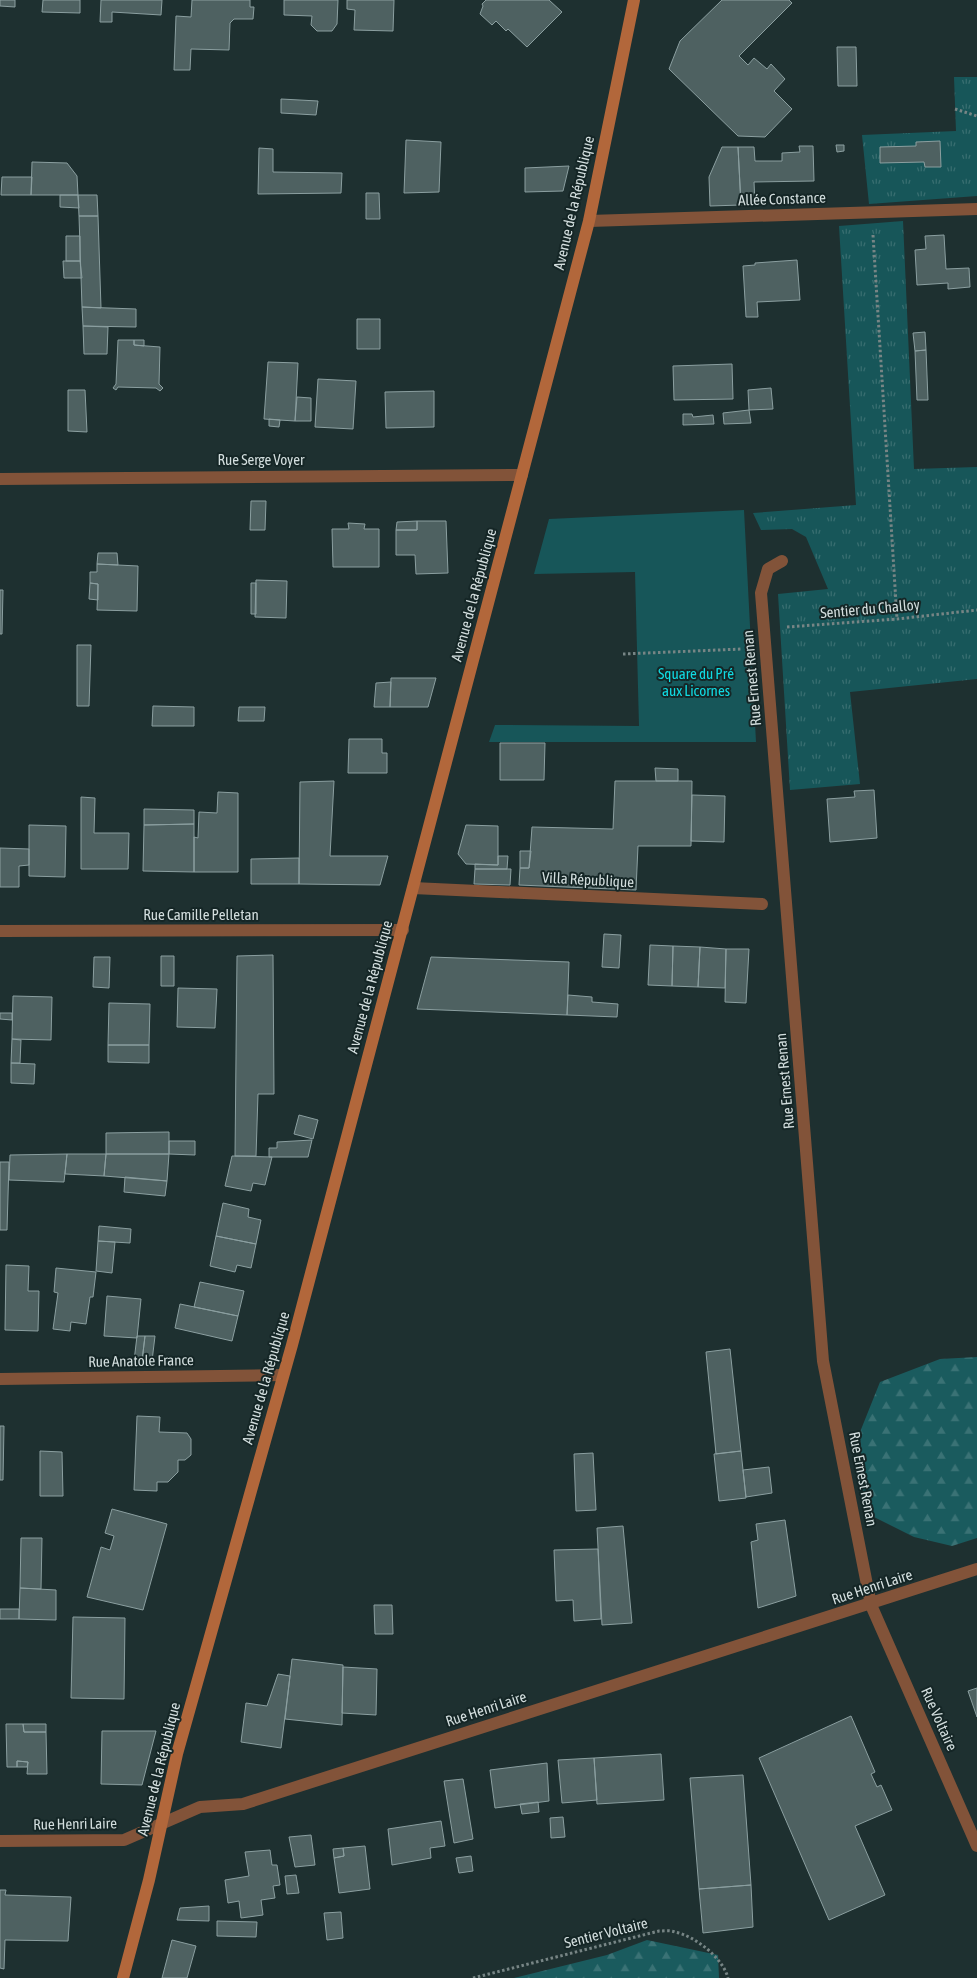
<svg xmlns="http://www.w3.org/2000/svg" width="977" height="1978" font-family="'Asap Condensed',sans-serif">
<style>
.grass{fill:url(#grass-tufts)}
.forest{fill:url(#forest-firs)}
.green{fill:#175659}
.building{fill:#4e6161;stroke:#8b9fa0}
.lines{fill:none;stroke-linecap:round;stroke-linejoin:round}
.path{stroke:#778585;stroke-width:3;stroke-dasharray:2.5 2.5;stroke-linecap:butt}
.lane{stroke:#825339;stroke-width:12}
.street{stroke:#825339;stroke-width:12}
.secondary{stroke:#b2673b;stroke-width:12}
.labels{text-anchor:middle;stroke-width:4;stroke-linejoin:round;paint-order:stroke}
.street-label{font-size:15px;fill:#d3dede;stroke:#152626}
.park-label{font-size:15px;fill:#10dae2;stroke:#152626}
</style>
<defs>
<pattern id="grass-tufts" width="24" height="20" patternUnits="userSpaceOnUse" patternTransform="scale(1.25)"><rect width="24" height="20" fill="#175659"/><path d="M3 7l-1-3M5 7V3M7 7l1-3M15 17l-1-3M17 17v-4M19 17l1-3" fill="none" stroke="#386e70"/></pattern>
<pattern id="forest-firs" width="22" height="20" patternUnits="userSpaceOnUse" patternTransform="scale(1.25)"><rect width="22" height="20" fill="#1a5b5e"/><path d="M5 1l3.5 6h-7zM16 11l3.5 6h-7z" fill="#3a7275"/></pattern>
</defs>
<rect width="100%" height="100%" fill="#1e3030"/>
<!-- grass -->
<path class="grass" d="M954 77H977V196L869 204 862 135 956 131Z
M903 221 914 469 977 467V679L850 692 860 784 790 790 778 594 828 589 806 537 792 529 761 530 753 513 856 505 839 226Z"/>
<!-- forest -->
<path class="forest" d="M977 1357V1538L952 1546 914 1537 864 1512 860 1432 880 1382 940 1359Z
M647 1940 718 1955 719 1978H514L607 1955Z"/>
<!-- green -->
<path class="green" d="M744 510 756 742H489L495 725 639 726 635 572 534 574 549 519Z"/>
<!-- building -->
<path class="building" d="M0 0H15V7L0 6Z
M43 0H80V13L42 12Z
M101 0H162L161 15 112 12V22H100Z
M192 0H250V7H254L253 19H234L230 23 229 50 191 49 190 70H174L176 16 191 17Z
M284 0H338L337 24 332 31H317L311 25 312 16 284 15Z
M347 0H394L393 31 354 30 355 10 347 9Z
M486 0H549L562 12 527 47 508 29 506 31 496 21 492 25 480 14 483 6 482 4Z
M722 0H789L792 3 739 56 748 65 754 58 767 69 771 64 785 79 774 91 792 109 765 137 738 136 669 69 680 41Z
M837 47H856L857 86H838Z
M281 99 318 101 316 115 281 113Z
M406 140 441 142 439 192 404 193Z
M940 141 941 167H925L924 162 880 163V147L916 146V142Z
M836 145H844V151L837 152Z
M799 146H813L814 181 754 182 755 204 741 205 738 147H754L755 161H782V153L800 152Z
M722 147H738L741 205 710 206 709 177Z
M259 148 273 149V172L342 173 341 193 258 194Z
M32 162 67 163 77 176 78 195H31Z
M569 166 563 191 525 192V168Z
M2 177H32L31 195H1Z
M366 193H379L380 219H366Z
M60 195H78L79 208 60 207Z
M78 195H97L98 216H79Z
M79 216H98L101 308 82 307Z
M944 235 946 269 969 268 970 287 948 289V283L917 285 915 250 926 249 925 236Z
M66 236H80V261H66Z
M797 260 800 300 757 302 758 317H746L743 266 755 265V263Z
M63 261H80L82 278H64Z
M82 307 136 309V327L83 326Z
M357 319H380V349H357Z
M83 326 108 327 107 354H84Z
M925 332 926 350 915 351 913 333Z
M118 340H134V345L160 347 159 384 163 388 160 391 156 388 118 387 116 390 113 388 116 384Z
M134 340H144V346L134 345Z
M926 350 928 400H917L915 351Z
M268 362 298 363 295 421 264 419Z
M732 364 733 399 674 400 673 366Z
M318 379 356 381 353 429 315 427Z
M771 388 773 409 749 410 748 390Z
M68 390H85L87 432 68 431Z
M434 391V427L386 428 385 392Z
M297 397 311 398V421H295Z
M749 410 751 423 724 424 723 413Z
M683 414H692L693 417 713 415 714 424 683 425Z
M269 419 280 420 279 427 269 426Z
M251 501H266L265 530H250Z
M417 521V530H396L397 522Z
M417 521H446L448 573 416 574 415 555H396V530H417Z
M348 523 365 524 364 529H379V567H333L332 529H349Z
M98 553H117L118 565 97 564Z
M97 564 138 566 137 611 97 610 98 584 90 583V572H97Z
M256 580 287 581 286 618 255 617Z
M90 583 98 584V600L89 599Z
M251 583H256V614H251Z
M0 590H3L2 634H0Z
M77 645H91L89 706H77Z
M391 678H436L428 707H390Z
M391 682 390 707H374L376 683Z
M153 706 194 707V726H152Z
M239 707H265L264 721H238Z
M349 739H382V753H387V773H348Z
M500 743H545L544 780H500Z
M655 768 678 769V781H656Z
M334 781 330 856H388L380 885 299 884 300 782Z
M615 781H692L691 846H638L636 890 519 885 520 868H529L532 827 613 829Z
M874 790 877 838 830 842 827 799 855 797 854 791Z
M218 792 238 793V872H194V837L198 838 199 812 217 813Z
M692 795 725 796 724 842 691 841Z
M81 797 95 798 94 833H129L128 869H81Z
M144 809 194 810V824L144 825Z
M194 824V872L143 871 144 825Z
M29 825 66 826 65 877 29 876Z
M466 825 498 826V865L466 864 458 854Z
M0 848 29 849V865L19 866V887H0Z
M520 851H531L529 868H520Z
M498 856H508L507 869H475V864L498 865Z
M299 858V884H251V859Z
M475 869H511L510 885 474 884Z
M604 934 621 935 619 968 602 967Z
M650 945 673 946 672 986 648 985Z
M673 946 700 947 698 987 672 986Z
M700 947 726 949 725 988 698 987Z
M726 949H749L746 1003 725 1002Z
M273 955 274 1094H258L256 1156H235L237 956Z
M161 956H174V986H161Z
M94 957H110L109 988 93 987Z
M431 957 569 962 567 1015 417 1009Z
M178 988 217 989 215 1028 177 1027Z
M568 995 592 997V1002L618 1004 617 1017 567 1015Z
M13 996 52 997 51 1040 12 1039Z
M109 1003 150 1004 149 1045H108Z
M0 1013H12V1020L0 1019Z
M12 1039 21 1040 20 1063H11Z
M108 1045H149V1063L108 1062Z
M11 1063 35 1064 34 1084 11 1083Z
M299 1115 318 1120 313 1139 294 1134Z
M169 1132V1154H106V1133Z
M312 1140 308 1157H269V1148H277V1142Z
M169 1141H195V1155L169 1154Z
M67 1154 64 1182 9 1180 10 1155Z
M67 1154H106L104 1176 65 1174Z
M106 1154H169L167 1181 104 1176Z
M232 1156 272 1157 265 1185 253 1183 251 1191 225 1186Z
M0 1162H9L7 1230H0Z
M125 1177 167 1181 165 1196 124 1192Z
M223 1203 249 1209 248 1217 261 1220 256 1244 216 1236Z
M99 1226 131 1229 130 1243 98 1241Z
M216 1236 256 1244 251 1268 237 1265 235 1272 210 1266Z
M98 1241 115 1242 112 1273 96 1271Z
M6 1265 29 1266 28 1291H39L38 1331 5 1330Z
M56 1268 96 1272 93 1297H90L86 1324 71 1322 70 1331 53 1329 58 1293 54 1292Z
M200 1282 244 1291 238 1316 194 1307Z
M107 1296 141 1299 137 1338 104 1336Z
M180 1304 238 1316 232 1341 175 1328Z
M137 1336H145L142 1361H134Z
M145 1336H155L152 1361H142Z
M730 1349 741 1451 716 1454 706 1352Z
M137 1416 160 1417 159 1432 187 1433 191 1439V1455L185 1460H178V1472L168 1482H157V1491L134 1490Z
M0 1426H4L3 1480H0Z
M40 1451 62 1452 63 1496H40Z
M741 1451 746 1498 719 1501 714 1454Z
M593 1453 596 1510 576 1511 574 1454Z
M769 1467 772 1493 746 1497 743 1470Z
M112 1509 167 1524 143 1610 87 1597 101 1547 110 1550 114 1536 105 1533Z
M785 1520 796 1596 758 1608 751 1542 758 1540 756 1524Z
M623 1526 632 1623 602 1625 597 1528Z
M21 1538H42L41 1589 20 1588Z
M598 1549 601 1619 574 1621 573 1600 556 1601 554 1550Z
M20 1588 56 1590V1620L19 1619Z
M374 1605H392L393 1634H375Z
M0 1609H19V1619H0Z
M73 1617 125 1618 124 1699 71 1698Z
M292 1659 343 1665 342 1725 285 1719Z
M343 1667 377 1669 376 1715 342 1713Z
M278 1674 290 1676 281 1748 241 1742 246 1703 267 1706Z
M977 1688V1717L968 1691Z
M851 1716 875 1772 871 1774 877 1787 881 1785 892 1810 855 1826 885 1895 829 1920 759 1758Z
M6 1724H23L24 1732H46L47 1774H27L28 1762 17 1761V1767H7Z
M23 1724H46V1732H24Z
M102 1731H156L142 1785 101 1784Z
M661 1754 664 1800 597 1804 594 1758Z
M594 1758 597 1800 562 1803 558 1760Z
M17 1761 28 1762 27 1767H17Z
M547 1763 549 1801 495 1808 490 1770Z
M743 1775 751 1885 699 1889 690 1778Z
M463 1779 473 1839 454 1843 444 1781Z
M538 1802 539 1812 522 1814 520 1804Z
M563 1817 565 1837 551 1838 550 1818Z
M441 1821 445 1846 430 1848 431 1858 392 1865 388 1829Z
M311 1835 315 1865 295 1867 289 1837Z
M365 1846 370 1889 339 1893 334 1858 344 1856 343 1848Z
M343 1848 344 1856 334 1858 333 1849Z
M270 1850 272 1865H277L280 1885 273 1886 275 1898 261 1900 263 1915 241 1918 239 1901 228 1903 225 1880 249 1876 245 1852Z
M471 1856 473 1871 459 1873 456 1858Z
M296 1875 299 1893 287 1894 285 1876Z
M751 1885 753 1927 703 1933 699 1889Z
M0 1890H6L5 1895 71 1897 68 1941 5 1940 4 1969 0 1968Z
M209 1906V1921L177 1920 180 1908Z
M341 1912 343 1938 327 1940 324 1913Z
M217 1921 257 1922 256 1937 217 1936Z
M172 1940 196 1946 187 1978H162Z"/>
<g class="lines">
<!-- path -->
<path class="path" d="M955 109 977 116
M873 235 897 619
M787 627 897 619 977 610
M623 654 742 649
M473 1978 659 1931C664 1931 670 1930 675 1932 695 1936 723 1958 728 1978"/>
<!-- lane -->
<path class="lane" d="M589 221 977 209
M413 888 762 904"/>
<!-- street -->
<path class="street" d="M0 479 522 475
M782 561 768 569 761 593 823 1361 871 1605 977 1846
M0 931 403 930
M0 1379 283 1375
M0 1841 124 1840 200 1807 243 1804 977 1569"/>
<!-- secondary -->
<path class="secondary" d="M123 1978 149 1880 177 1754 292 1345 589 221 634 0"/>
</g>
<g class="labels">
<!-- street labels -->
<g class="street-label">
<text transform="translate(782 199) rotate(-2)" y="5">Allée Constance</text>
<text transform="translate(574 203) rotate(-77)" y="5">Avenue de la République</text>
<text x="261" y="465">Rue Serge Voyer</text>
<text transform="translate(474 595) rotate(-75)" y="5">Avenue de la République</text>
<text transform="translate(870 609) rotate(-5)" y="5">Sentier du Challoy</text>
<text transform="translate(752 678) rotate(-95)" y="5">Rue Ernest Renan</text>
<text transform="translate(588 880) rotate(3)" y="5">Villa République</text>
<text x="201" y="920">Rue Camille Pelletan</text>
<text transform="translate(370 987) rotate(-75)" y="5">Avenue de la République</text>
<text transform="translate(785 1081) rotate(-95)" y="5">Rue Ernest Renan</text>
<text transform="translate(141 1361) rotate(-1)" y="5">Rue Anatole France</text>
<text transform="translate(266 1378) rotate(-74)" y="5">Avenue de la République</text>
<text transform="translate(863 1479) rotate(79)" y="5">Rue Ernest Renan</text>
<text transform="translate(872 1587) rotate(-18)" y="5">Rue Henri Laire</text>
<text transform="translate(486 1709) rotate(-18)" y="5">Rue Henri Laire</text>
<text transform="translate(939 1719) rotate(66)" y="5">Rue Voltaire</text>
<text transform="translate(159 1769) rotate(-76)" y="5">Avenue de la République</text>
<text transform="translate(75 1824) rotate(-1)" y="5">Rue Henri Laire</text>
<text transform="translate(606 1933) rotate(-14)" y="5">Sentier Voltaire</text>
</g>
<!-- park labels -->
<g class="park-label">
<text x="696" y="679">Square du Pré<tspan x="696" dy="17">aux Licornes</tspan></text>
</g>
</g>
</svg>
